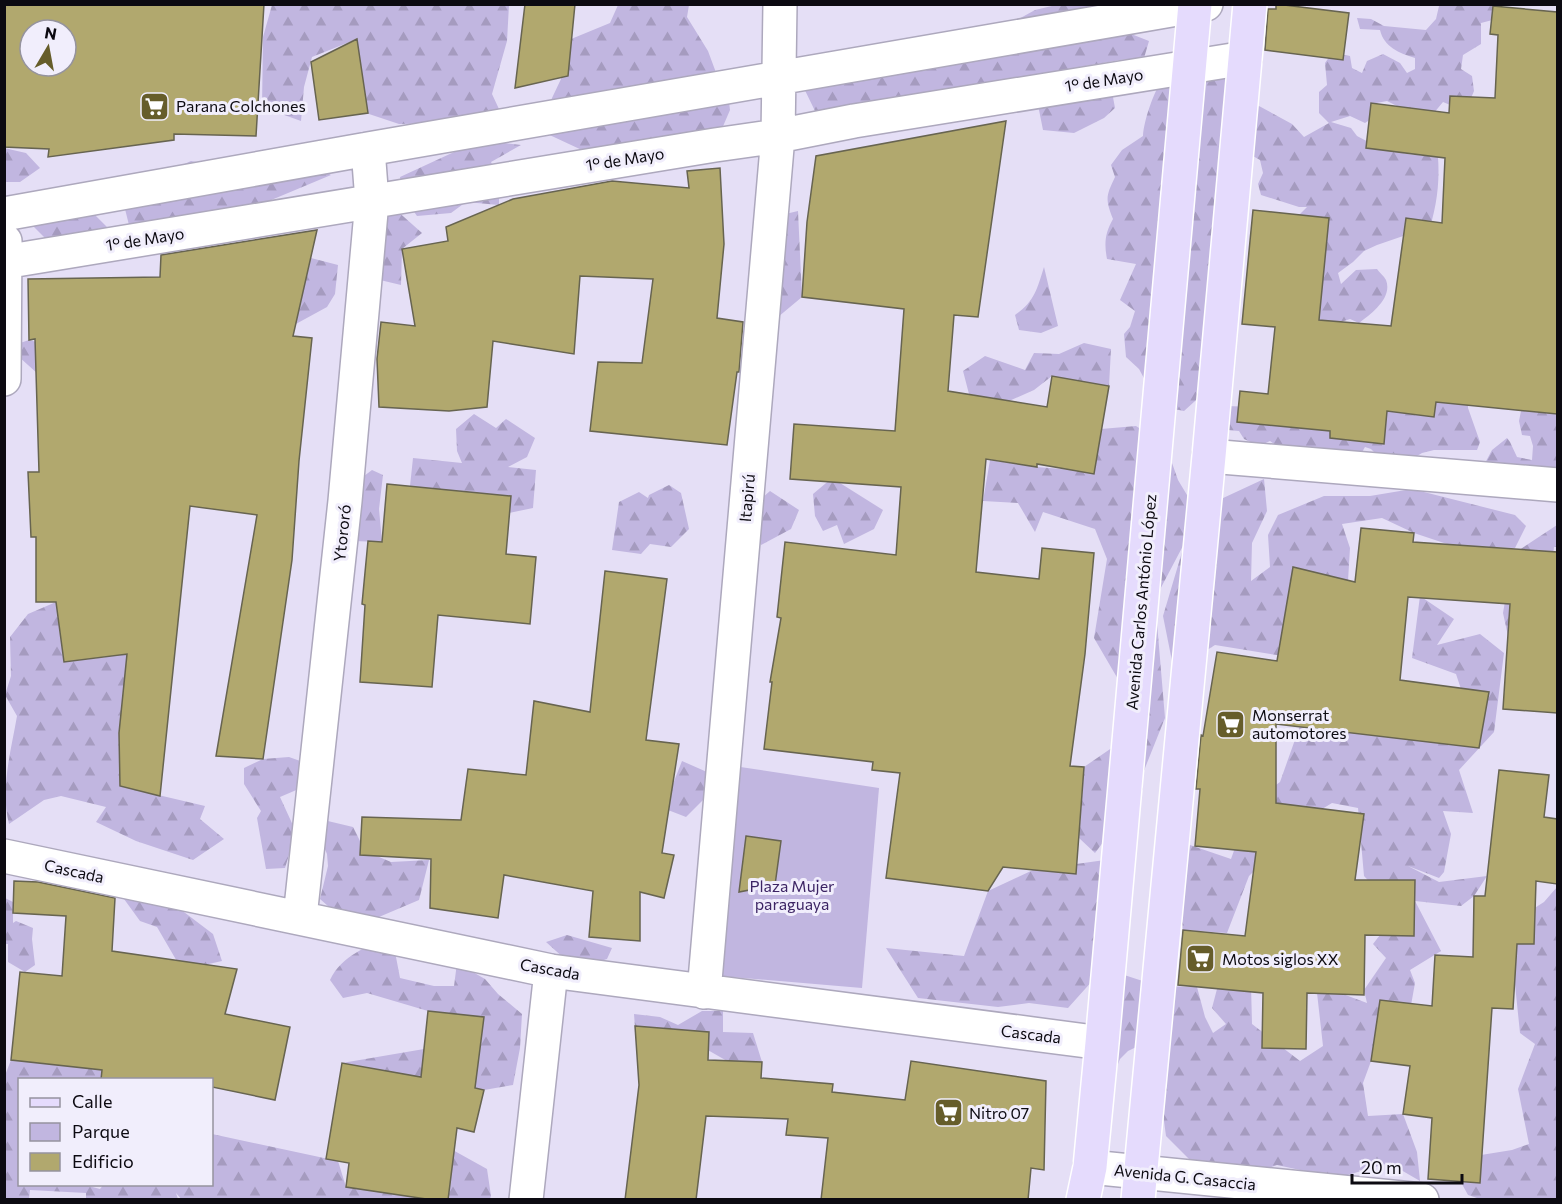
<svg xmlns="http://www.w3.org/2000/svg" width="1562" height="1204" font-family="Commissioner,sans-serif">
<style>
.forest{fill:url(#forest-firs)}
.park{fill:#c1b6e0}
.building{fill:#b1a86e;stroke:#676450;stroke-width:1.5;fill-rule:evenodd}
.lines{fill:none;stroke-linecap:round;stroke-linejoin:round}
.minor-casing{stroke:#ada8bd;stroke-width:36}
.major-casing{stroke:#fff;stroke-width:36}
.minor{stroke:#fff;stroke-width:33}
.major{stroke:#e5dbfd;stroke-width:33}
.labels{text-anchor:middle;stroke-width:6;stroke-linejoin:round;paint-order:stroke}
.street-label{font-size:16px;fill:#0c0a11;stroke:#f1eefc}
.poi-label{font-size:16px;fill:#0c0a11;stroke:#f1eefc;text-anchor:start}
.park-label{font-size:16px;fill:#3c2464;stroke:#f1eefc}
</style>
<defs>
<pattern id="forest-firs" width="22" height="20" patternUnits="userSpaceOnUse" patternTransform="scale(1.5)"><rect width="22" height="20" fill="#c1b6e0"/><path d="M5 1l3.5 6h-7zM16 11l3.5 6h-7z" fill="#a59bbf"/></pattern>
</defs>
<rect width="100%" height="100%" fill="#e5dff6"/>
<!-- forest -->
<path class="forest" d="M272 5H509L507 41 492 94 505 122 399 124 360 111 357 39 312 57 304 87 301 121 262 107 263 37Z
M618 5H689L687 17 708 51 718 78 727 86 730 110 715 145 584 151 541 131 543 117 561 79 559 44 610 23Z
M1056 5H1130L1121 30 1149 41 1144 58 1120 60 1010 79 982 88 854 121 815 111 799 78 1006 26 1035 10Z
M1436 5H1502L1500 18 1481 23V44L1463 55 1461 69 1472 76 1474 91 1469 103 1455 107 1443 102 1433 114 1401 108 1387 101 1371 104V119L1365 123 1350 116 1331 122 1351 128 1357 136 1376 146 1407 154 1438 157C1440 186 1436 210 1427 237L1409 234 1377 245 1364 251 1353 262 1338 273 1341 284 1356 270 1377 269C1379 272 1384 276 1386 280 1393 298 1371 314 1359 323L1350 319 1329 326 1310 315 1295 219 1307 207H1299L1261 195 1258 184 1263 173 1260 160 1251 155 1215 383 1184 411 1159 406 1139 369 1126 357 1124 334 1130 327 1135 311 1120 300 1136 264 1107 259C1104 243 1105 233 1113 219 1105 199 1106 196 1115 177L1111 165 1122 150 1143 136C1144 120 1153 95 1161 81L1222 64 1240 115 1259 106 1292 124 1304 137 1329 123 1319 113V92L1327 85 1325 63 1332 53 1350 56 1352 68 1362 73 1367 61 1383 54 1400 63 1407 73 1415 69V58C1399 53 1384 47 1380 30L1360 29 1357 18 1371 19 1384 26 1426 30 1436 19 1439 6Z
M1110 81 1115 108 1104 118 1074 133 1043 130 1035 90Z
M480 140 521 145 491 162 499 180V205L466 202 451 213 417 216 403 196 400 177Z
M4 148 26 153 40 168 20 182H5Z
M305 160 331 175 202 229H130L121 193 191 161 244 171Z
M395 209 422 233 402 249 401 285 380 280 375 215Z
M41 210 94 214 109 229 51 244 33 226Z
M798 211 802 297 778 317 777 216Z
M311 258 338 265 335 294 327 307 294 325Z
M1044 267 1058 326 1041 333 1019 330 1015 315C1035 301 1037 289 1044 267Z
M29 340 74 352 38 374 8 347Z
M1084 343 1111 349 1109 386 1052 376 1034 390 1009 401 969 394 963 371 985 356 1025 370 1034 353 1059 354Z
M1468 382V408L1480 442 1477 450H1434L1422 453 1412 459 1379 457 1371 449 1365 447 1358 459 1280 448 1270 441 1259 446 1244 439 1239 431 1227 430 1226 406 1370 411Z
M1522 406 1557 410V476L1484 465 1492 450 1507 438 1510 442 1517 457 1532 460 1533 446 1530 436 1522 435 1519 421Z
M474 414 496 428 506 419 535 438 527 457 508 467 536 470 533 508 509 513 410 486 413 458 462 463 457 451 456 429Z
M1136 426 1166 446 1178 480 1193 505 1221 499 1264 479 1267 511 1252 543 1251 581 1270 567 1268 535 1278 515 1324 496H1370L1412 489 1515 515 1526 526 1515 548 1453 546 1414 533 1382 518 1342 524 1350 548 1344 647 1356 663 1467 707 1456 674 1412 658 1420 596 1454 619 1437 645 1480 634 1504 653 1494 732 1459 770 1473 813 1443 811 1451 834 1444 872 1439 878 1408 866 1439 882 1487 876 1474 896 1461 906 1415 901 1441 951 1410 970 1415 983 1408 1022 1374 1053 1363 1083 1368 1116 1403 1114 1417 1152 1420 1181 1389 1163 1337 1178 1277 1165 1233 1180 1190 1160 1166 1136 1153 1039 1128 1051 1120 1059 1103 1102 1115 972 1158 986 1197 987 1205 1017 1213 1033 1226 1024 1212 1008 1217 989 1251 985 1252 1024 1300 1061 1323 1046 1316 984 1367 1003 1364 990 1386 958 1373 944 1383 931 1384 897 1364 876 1358 808 1332 803 1309 817 1249 876 1227 933 1183 930 1177 891 1187 844 1231 859 1251 803 1280 782 1302 720 1283 656 1215 645 1174 671 1163 616 1185 542 1155 599 1165 718 1143 773V789L1095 853 1079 838 1084 767 1116 745 1122 686 1094 638 1107 559 1095 529 1043 512 1035 532 1018 503 983 501 990 460 1037 467 1074 470 1101 429Z
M372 470 383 475 379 509 382 542 353 541 345 501 364 476Z
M832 478 883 510 874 529 844 544 837 525 823 531 815 516 813 494Z
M669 485 681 493 689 529 671 547 650 544 641 554 612 550 619 502 639 492 648 498 649 495Z
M770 491 799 510 791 529 761 545 753 530 752 507Z
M1557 525V547H1554L1550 579 1511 650 1503 613 1513 554Z
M135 578 119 733 120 786 205 806 200 819 224 839 193 860 136 841 96 822 106 807 61 796 44 800 9 824C0 789 11 751 17 716L5 695 11 676 10 637 28 614 56 602 64 662 106 657 114 611Z
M289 757 303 762 301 788 280 797 296 832 285 868 266 869 257 818 261 811 244 784V768L263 759Z
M682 761 707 772 705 798 686 817 668 810 671 789Z
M311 817 353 827 365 851 391 862 429 860 419 900 353 928 320 899 328 866 327 854Z
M1105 860 1094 979 1068 1008 1029 1003 998 1007 918 998 886 948 964 956 988 891 1033 870Z
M146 885 157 905 180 909 213 934 222 961 182 970 157 927 140 921 116 888Z
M1557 887V1199H1480L1468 1195 1457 1175 1481 1155 1512 1150 1529 1144 1518 1089 1535 1044 1520 1033 1513 965 1514 921 1544 902Z
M5 898 13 902V923L16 921 33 928 32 939 35 965 25 972 8 962V944H5Z
M567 935 612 948 607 959 576 969 546 942Z
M392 936 400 978 434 986H454L457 963 485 979 498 994 522 1014 520 1048 513 1085 484 1090 342 1063 424 1049 479 1056 484 1017 428 1011 367 993 343 998 330 980C342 955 368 946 392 936Z
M702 1011H723V1032L753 1033 762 1062 727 1061 699 1045 637 1055 634 1014 660 1017 678 1025Z
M11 1060 102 1070 101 1079 20 1080V1184H81L100 1189 104 1184H212V1134L338 1161 346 1187 433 1199 182 1200 176 1193 178 1199 86 1200V1193L30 1190 29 1199H5L4 1078Z
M451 1149 487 1169 491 1196 490 1199H448Z"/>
<!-- park -->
<path class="park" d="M727 765 879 788 862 988 707 975Z"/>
<!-- building -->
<path class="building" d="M4 4H264L256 136 174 134V140L48 157 49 149 4 147ZM30 30H66V66H30Z
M525 4H575L568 76 515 88Z
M1276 4 1349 13 1343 60 1265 50 1268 9H1276Z
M1493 6 1557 12V414L1436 402 1434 417 1387 411 1384 444 1330 438V431L1237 422 1240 391 1268 394 1275 327 1242 324 1253 210 1329 218 1319 320 1391 326 1406 218 1442 223 1445 158 1366 148 1371 103 1449 113 1450 96 1495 98 1498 35 1490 34Z
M357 39 368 113 319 120 311 62Z
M1006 121 978 317 954 315 948 391 1047 407 1052 376 1109 386 1094 474 1037 464V467L986 459 976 572 1039 579 1042 548 1094 553 1085 654 1070 766 1084 767 1076 874 1003 867 988 891 886 878 900 773 872 770 873 762 764 749 772 682H770L781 618 777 617 785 542 896 555 901 487 790 479 794 424 895 431 904 309 802 297 807 222 816 156Z
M720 168 724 244 717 318 743 322 739 372H737L727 445 590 431 598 362 642 363 653 279 580 276 574 354 493 341 487 407 449 411 379 407 377 359 381 322 415 326 402 249 448 241 446 227 513 199 612 181 689 188 687 171Z
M317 230 293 336 312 338 299 461 292 560 263 759 216 756 257 515 190 506 160 796 120 786 119 733 127 654 64 662 56 602H36V537H31L28 472H39L35 339 29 340 28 279 160 277 161 255Z
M387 484 511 496 506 554 536 557 530 624 438 615 432 687 360 682 365 605 362 604 368 541 382 542Z
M1361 528 1414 533 1413 542 1557 552V713L1503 709 1510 604 1408 597 1400 680 1489 692 1479 748 1276 724V803L1364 814 1355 880H1415L1414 936 1365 935 1364 995 1307 993 1306 1049 1262 1048 1263 993 1178 985 1183 930 1245 936 1256 852 1195 846 1200 789H1196L1201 735 1203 736 1217 652 1277 661 1293 567 1355 582Z
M605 571 667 579 646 740 679 744 662 853 674 855 664 898 640 892V941L589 937 593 891 504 875 498 918 430 908 431 859 360 855 362 817 461 820 468 769 526 775 534 701 590 712Z
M1499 770 1549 775 1544 817 1557 819V884L1536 881 1534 944H1517L1513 1009 1492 1008 1480 1183 1428 1179 1432 1118 1403 1114 1410 1066 1371 1061 1380 1000 1432 1006 1435 955 1473 957 1474 896H1485Z
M746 836 781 841 775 885 739 892Z
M14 881 38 882 115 898 112 951 237 969 225 1014 290 1027 275 1100 212 1087V1080H101L102 1070 11 1060 20 972 62 976 66 916 13 913Z
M428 1011 484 1017 475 1088 484 1090 474 1132 457 1128 448 1200H433L346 1187 349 1163 326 1159 342 1063 421 1077Z
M635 1026 709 1032 708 1060 762 1062 761 1078 833 1084 832 1092 905 1100 911 1061 1046 1081 1044 1170 1031 1168 1028 1200H821L828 1138 786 1135 788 1119 706 1116 696 1200H625L639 1085Z"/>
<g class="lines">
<defs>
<path id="minor" d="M4 214 368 149 1206 4
M4 262 715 145 778 136 854 121 1245 58
M4 379 5 241
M1209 456 1558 485
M4 856 551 971 1102 1043
M300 917 345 501 372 201 368 149
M704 992 778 136 780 4
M1090 1167 1422 1200
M526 1200 551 971"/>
<path id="major" d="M1083 1200 1090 1167 1102 1043 1195 4
M1138 1200 1209 456 1250 4"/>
</defs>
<!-- minor casing -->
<use href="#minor" class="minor-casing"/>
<!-- major casing -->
<use href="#major" class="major-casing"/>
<!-- minor -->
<use href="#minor" class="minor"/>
<!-- major -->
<use href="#major" class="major"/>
</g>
<!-- icons -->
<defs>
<symbol id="supermarket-square" viewBox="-11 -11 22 22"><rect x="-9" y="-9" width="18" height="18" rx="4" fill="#665d2a" stroke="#f1eefc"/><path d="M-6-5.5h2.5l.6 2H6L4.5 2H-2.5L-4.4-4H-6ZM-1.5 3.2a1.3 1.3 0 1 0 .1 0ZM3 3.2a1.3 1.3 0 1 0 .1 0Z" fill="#fff"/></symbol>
</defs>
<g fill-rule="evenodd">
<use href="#supermarket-square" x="138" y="90" width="33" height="33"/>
<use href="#supermarket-square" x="1214" y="708" width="33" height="33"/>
<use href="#supermarket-square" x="1184" y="942" width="33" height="33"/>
<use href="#supermarket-square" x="932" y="1096" width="33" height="33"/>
</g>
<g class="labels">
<!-- street labels -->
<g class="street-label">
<text transform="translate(1104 80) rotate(-9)" y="6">1° de Mayo</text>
<text transform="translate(625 159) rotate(-9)" y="6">1° de Mayo</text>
<text transform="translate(145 239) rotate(-9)" y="6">1° de Mayo</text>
<text transform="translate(747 498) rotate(-85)" y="6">Itapirú</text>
<text transform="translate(342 533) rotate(-84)" y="6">Ytororó</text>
<text transform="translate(1141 602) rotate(-85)" y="6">Avenida Carlos António López</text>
<text transform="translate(74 871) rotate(12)" y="6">Cascada</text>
<text transform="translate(550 969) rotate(10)" y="6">Cascada</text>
<text transform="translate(1031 1034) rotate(7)" y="6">Cascada</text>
<text transform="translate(1185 1177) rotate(6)" y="6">Avenida G. Casaccia</text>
</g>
<!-- poi labels -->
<g class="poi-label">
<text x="176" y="112">Parana Colchones</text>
<text x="1252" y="721">Monserrat<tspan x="1252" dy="18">automotores</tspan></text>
<text x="1222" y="965">Motos siglos XX</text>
<text x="969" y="1119">Nitro 07</text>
</g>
<!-- park labels -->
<g class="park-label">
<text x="792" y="892">Plaza Mujer<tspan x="792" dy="18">paraguaya</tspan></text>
</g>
</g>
<!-- border -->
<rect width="1562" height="1204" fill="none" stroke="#0c0a11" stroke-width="12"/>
<!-- legend -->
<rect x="18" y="1078" width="195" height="108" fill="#f1eefc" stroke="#95939e" stroke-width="1.5"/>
<rect x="30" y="1098" width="30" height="9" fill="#e5dbfd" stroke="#95939e" stroke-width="1.5"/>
<text x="72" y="1108" font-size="18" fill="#0c0a11">Calle</text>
<rect x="30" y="1123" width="30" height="18" fill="#c1b6e0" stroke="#95939e" stroke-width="1.5"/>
<text x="72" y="1138" font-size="18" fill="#0c0a11">Parque</text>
<rect x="30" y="1153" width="30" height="18" fill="#b1a86e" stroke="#95939e" stroke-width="1.5"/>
<text x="72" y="1168" font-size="18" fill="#0c0a11">Edificio</text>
<!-- north arrow -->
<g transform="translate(48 48) rotate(10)"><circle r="28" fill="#f1eefc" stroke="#95939e" stroke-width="1.5"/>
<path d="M0-4.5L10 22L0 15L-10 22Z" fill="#665d2a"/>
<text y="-9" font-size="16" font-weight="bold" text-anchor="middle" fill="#0c0a11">N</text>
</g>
<!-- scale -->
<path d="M1352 1174v9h110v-9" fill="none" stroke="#0c0a11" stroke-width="3"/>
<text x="1361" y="1174" font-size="18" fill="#0c0a11" stroke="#f1eefc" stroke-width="4.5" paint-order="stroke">20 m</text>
</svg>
